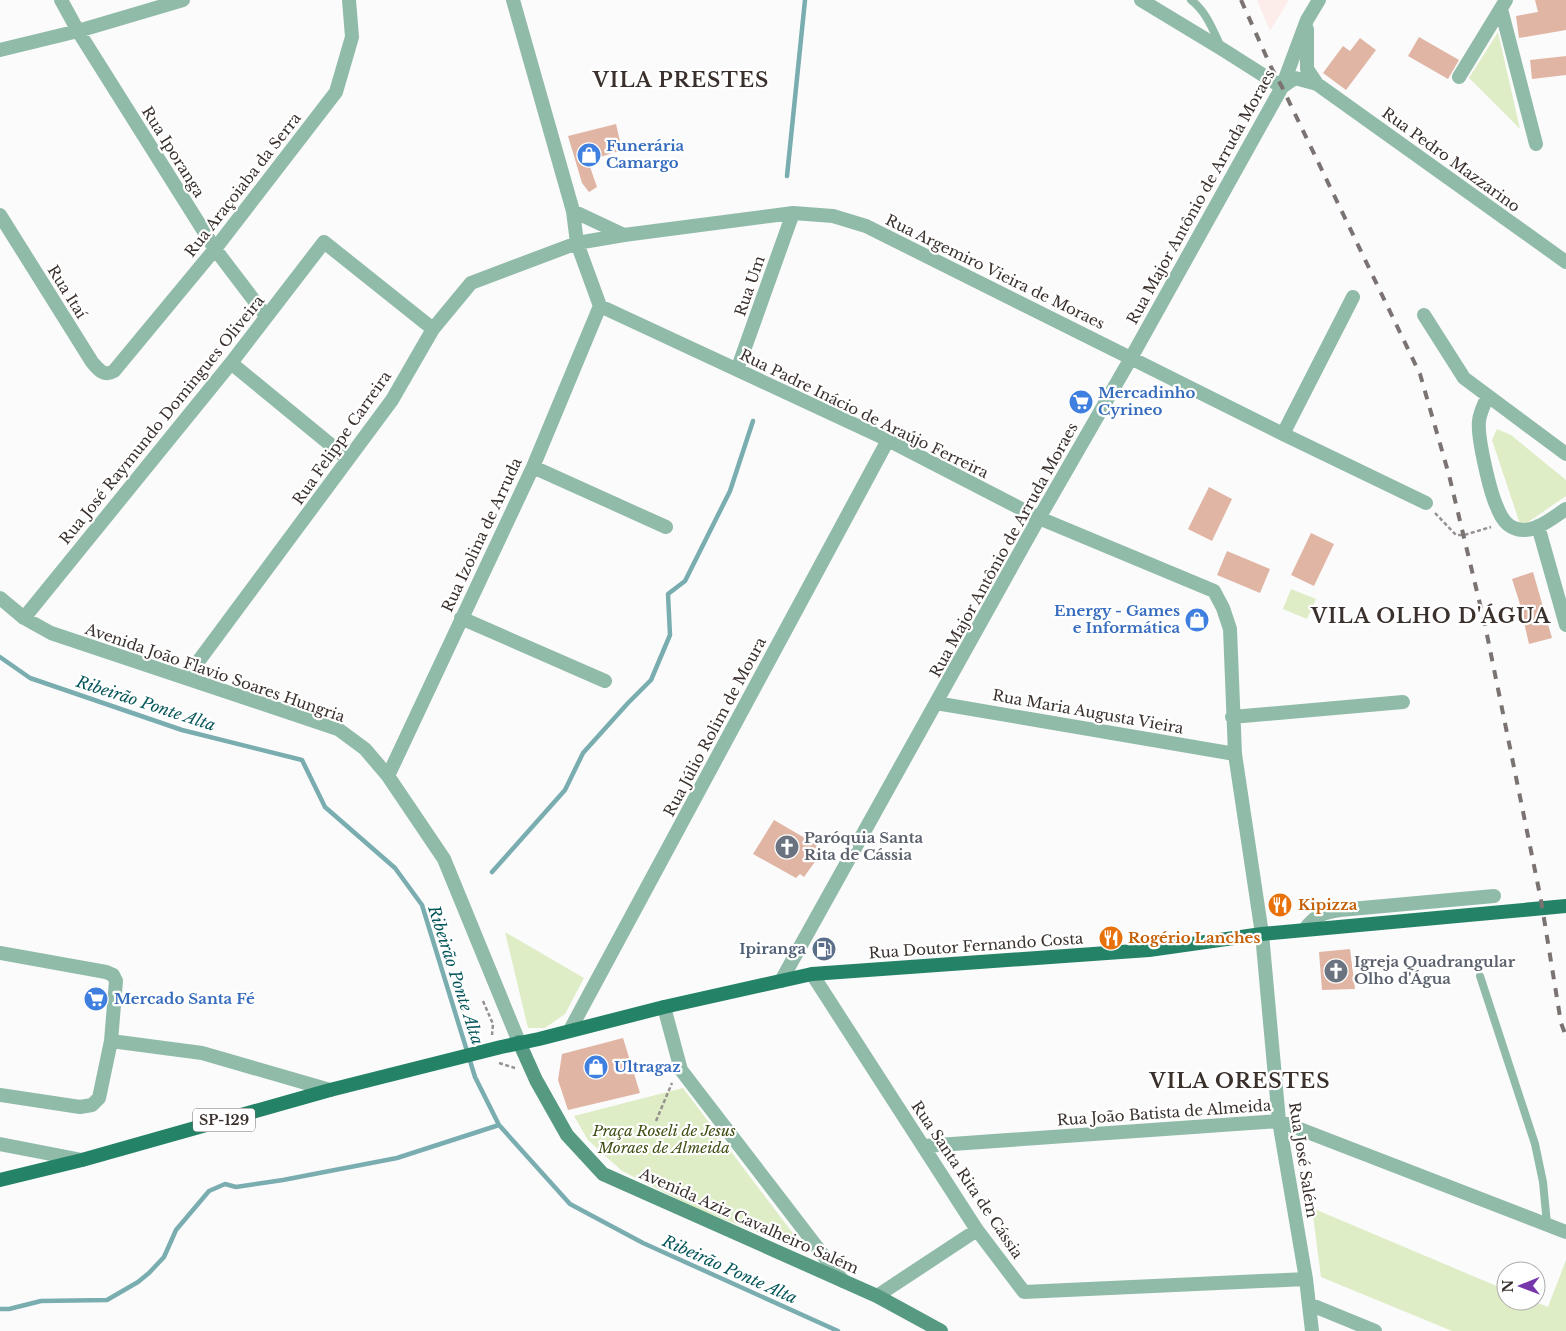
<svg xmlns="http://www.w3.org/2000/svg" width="1566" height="1331" font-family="'Libre Baskerville',serif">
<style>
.commercial{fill:#fdedea}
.green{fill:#deedc5}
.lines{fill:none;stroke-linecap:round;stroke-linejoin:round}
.stream{stroke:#79adb0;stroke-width:4.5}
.building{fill:#e1b5a4}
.path{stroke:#96918f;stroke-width:2.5;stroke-dasharray:4 2.5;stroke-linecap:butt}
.service{stroke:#90bba9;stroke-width:8}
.minor{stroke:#90bba9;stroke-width:14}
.tertiary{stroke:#90bba9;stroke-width:14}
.secondary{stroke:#579a82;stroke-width:14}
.primary{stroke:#248366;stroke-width:14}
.rail{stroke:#7a7371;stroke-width:4;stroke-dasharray:9 9;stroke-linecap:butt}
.labels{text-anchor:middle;stroke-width:4.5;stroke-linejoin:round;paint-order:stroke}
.shield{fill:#fff;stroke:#756e6b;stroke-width:1}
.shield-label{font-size:14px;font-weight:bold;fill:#3a302c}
.shop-label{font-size:15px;font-weight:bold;fill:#366cbe;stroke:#fff;text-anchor:start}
.street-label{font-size:15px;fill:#3a302c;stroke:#fff}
.worship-label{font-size:15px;font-weight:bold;fill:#5b616d;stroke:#fff;text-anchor:start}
.food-label{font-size:15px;font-weight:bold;fill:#c56008;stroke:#fff;text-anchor:start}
.service-label{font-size:15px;font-weight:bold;fill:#4e5e75;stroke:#fff;text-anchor:end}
.park-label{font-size:15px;font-style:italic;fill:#3e4f14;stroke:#fff}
.water-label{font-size:16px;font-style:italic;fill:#05565a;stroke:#fff}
.district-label{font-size:20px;font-weight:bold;letter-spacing:1px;fill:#3a302c;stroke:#fff}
</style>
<rect width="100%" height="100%" fill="#fbfbfb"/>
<!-- commercial -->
<path class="commercial" d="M1257 0H1289L1270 31Z"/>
<!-- green -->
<path class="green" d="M1498 32 1520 129 1469 78Z
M1497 429 1511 435 1566 480V496L1521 527 1492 440Z
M1291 589 1316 599 1307 619 1283 609Z
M505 932 584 978 565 1014 545 1028H528Z
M683 1088 807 1252 695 1208 622 1171 588 1140 574 1116Z
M1312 1208 1506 1290V1301H1533L1548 1307 1566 1260V1331H1452L1321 1277Z"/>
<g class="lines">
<!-- stream -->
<path class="stream" d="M787 176 805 0
M0 657 30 678 182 730 302 760 325 807 395 868 422 905 475 1077 499 1125 570 1204 643 1243 838 1331
M492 872 565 790 583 753 628 703 651 680 670 635 668 594 685 581 730 491 753 421
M0 1309H9L41 1301 107 1300 138 1282 149 1273 164 1257 176 1230 209 1191 225 1184 236 1187 283 1180 397 1158 499 1125"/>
</g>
<!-- building -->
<path class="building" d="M1535 0H1566V30L1519 38 1516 16 1538 12Z
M1419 37 1459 60 1448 79 1408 56Z
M1360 38 1376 50 1346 90 1323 73 1343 46 1350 51Z
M1566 56V75L1532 79 1530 60Z
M616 124 622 150 588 161 597 187 589 192 582 183 568 136Z
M1209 487 1232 499 1212 541 1188 529Z
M1311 533 1334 544 1314 586 1291 575Z
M1227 551 1270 569 1260 593 1217 575Z
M1533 572 1552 638 1529 644 1519 601 1512 579Z
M774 820 817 845 815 849 822 852 804 877 800 874 796 878 753 854Z
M1350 949 1355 989 1322 990 1319 952Z
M623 1038 640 1093 568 1110 558 1080 562 1054Z"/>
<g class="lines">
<!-- path -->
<path class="path" d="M1435 513 1456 535H1464L1491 527
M483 1001 493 1024 492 1035
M499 1063 515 1068
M656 1121 672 1083"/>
<!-- service -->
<path class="service" d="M1191 0C1206 11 1213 30 1221 47
M1480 976 1535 1144 1543 1182 1547 1224"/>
<!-- minor -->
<path class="minor" d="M61 0 78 31 215 249 266 316
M513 0 573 211 577 243 600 306 888 440 1039 518 1214 591 1223 608 1230 629 1235 754 1262 934 1279 1121 1306 1279 1312 1331
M1141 0 1222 49 1282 87
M1501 9 1536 144
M1307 29V69L1317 84 1566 262
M0 50 78 31 183 0
M1459 77 1506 0
M1282 87 1295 78 1317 84
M573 211 624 235
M0 215 92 362C99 370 104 377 114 371L215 249 336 92 352 37 349 0
M1424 315 1464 378 1566 454
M231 363 348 459
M737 370 793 213
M1488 396C1484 404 1480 412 1479 421 1477 437 1490 492 1497 507 1500 515 1506 525 1514 528 1532 536 1552 518 1566 509
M1283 434 1353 297
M533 467 666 527
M1538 526 1566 625
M0 598 24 618 51 633 338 729 365 749 388 776 444 859 519 1042
M24 618 231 363 324 242 433 329
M461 618 605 681
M186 678 392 400 433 329 471 283 577 243 624 235 793 213 833 216 866 226 1283 434 1426 503
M936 703 1235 754
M1232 717 1403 702
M388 776 533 467 600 306
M1304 930C1316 915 1321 913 1340 910L1494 896
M0 953 106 972 113 975 116 981 111 1041 99 1098 92 1105 80 1107 0 1095
M812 974 977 1230 1024 1292 1306 1279
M781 981 1031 532 1131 358 1282 87 1307 20 1319 0
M664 1007 681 1070 843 1281
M570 1030 888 440
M111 1041 202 1053 330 1090
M924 1146 1279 1121 1566 1232
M877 1296 977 1230
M1309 1304 1375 1331"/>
<!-- tertiary -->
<path class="tertiary" d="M0 1144 82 1160"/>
<!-- secondary -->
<path class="secondary" d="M519 1042 536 1080 567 1135 603 1174 877 1296 941 1331"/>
<!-- primary -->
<path class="primary" d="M0 1180 82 1160 330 1090 501 1047 539 1039 664 1007 812 974 1149 950 1262 934 1566 906"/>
<!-- rail -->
<path class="rail" d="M1241 0 1271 67 1282 87 1420 374 1449 475 1485 625 1541 900 1561 1023 1566 1036"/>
</g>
<!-- icons -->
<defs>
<symbol id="shop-disc" viewBox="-11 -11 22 22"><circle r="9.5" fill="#3f7fe0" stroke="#fff"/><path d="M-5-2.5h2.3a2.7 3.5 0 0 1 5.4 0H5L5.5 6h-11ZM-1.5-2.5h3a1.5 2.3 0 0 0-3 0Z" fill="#fff"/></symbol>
<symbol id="supermarket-disc" viewBox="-11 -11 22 22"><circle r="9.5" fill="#3f7fe0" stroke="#fff"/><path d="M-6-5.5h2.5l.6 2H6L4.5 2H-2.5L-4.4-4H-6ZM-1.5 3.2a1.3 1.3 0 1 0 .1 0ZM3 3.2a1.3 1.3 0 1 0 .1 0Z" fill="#fff"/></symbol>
<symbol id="church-disc" viewBox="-11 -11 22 22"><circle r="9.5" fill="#6b7280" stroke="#fff"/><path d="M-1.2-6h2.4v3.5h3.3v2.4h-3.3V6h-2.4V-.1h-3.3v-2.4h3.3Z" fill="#fff"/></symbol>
<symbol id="restaurant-disc" viewBox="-11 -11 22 22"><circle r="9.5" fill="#e8710a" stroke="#fff"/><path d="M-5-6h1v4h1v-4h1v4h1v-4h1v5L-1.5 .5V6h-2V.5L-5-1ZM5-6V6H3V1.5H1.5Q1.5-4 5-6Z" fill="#fff"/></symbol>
<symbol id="fuel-disc" viewBox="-11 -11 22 22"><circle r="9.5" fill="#5c6f8a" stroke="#fff"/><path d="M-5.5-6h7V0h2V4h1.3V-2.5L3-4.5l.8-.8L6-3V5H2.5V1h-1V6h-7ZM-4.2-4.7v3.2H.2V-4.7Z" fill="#fff"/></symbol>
</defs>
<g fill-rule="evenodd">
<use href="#shop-disc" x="575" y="141" width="28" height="28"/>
<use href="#supermarket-disc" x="1067" y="388" width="28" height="28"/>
<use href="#shop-disc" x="1183" y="606" width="28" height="28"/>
<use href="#church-disc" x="773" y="833" width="28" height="28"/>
<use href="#restaurant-disc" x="1266" y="891" width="28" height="28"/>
<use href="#restaurant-disc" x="1097" y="924" width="28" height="28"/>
<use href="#fuel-disc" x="810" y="935" width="28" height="28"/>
<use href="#church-disc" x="1322" y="957" width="28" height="28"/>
<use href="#supermarket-disc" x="82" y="985" width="28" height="28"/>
<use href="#shop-disc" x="582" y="1053" width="28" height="28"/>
</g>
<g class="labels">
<!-- shield labels -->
<rect class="shield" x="193" y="1108.5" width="62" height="23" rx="4"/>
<g class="shield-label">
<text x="224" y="1125">SP-129</text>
</g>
<!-- shop labels -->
<g class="shop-label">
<text x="606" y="151">Funerária<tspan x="606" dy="17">Camargo</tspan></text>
<text x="1098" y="398">Mercadinho<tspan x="1098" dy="17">Cyrineo</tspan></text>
<text x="1180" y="616" text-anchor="end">Energy - Games<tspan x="1180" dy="17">e Informática</tspan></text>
<text x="114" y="1004">Mercado Santa Fé</text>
<text x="614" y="1072">Ultragaz</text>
</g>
<!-- street labels -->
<g class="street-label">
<text transform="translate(173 152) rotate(58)" y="5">Rua Iporanga</text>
<text transform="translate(1451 160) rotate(36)" y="5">Rua Pedro Mazzarino</text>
<text transform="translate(243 185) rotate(-52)" y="5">Rua Araçoiaba da Serra</text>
<text transform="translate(1201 197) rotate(-61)" y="5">Rua Major Antônio de Arruda Moraes</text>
<text transform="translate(995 272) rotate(26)" y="5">Rua Argemiro Vieira de Moraes</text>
<text transform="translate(750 286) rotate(-71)" y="5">Rua Um</text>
<text transform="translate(67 292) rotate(58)" y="5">Rua Itaí</text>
<text transform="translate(864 414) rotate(26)" y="5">Rua Padre Inácio de Araújo Ferreira</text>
<text transform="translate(162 420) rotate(-51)" y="5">Rua José Raymundo Domingues Oliveira</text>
<text transform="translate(342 438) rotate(-55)" y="5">Rua Felippe Carreira</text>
<text transform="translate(482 535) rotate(-65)" y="5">Rua Izolina de Arruda</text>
<text transform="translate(1004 550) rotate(-61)" y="5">Rua Major Antônio de Arruda Moraes</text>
<text transform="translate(215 673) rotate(19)" y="5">Avenida João Flavio Soares Hungria</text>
<text transform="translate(1088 712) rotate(10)" y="5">Rua Maria Augusta Vieira</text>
<text transform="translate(715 727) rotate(-62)" y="5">Rua Júlio Rolim de Moura</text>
<text transform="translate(976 946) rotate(-4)" y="5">Rua Doutor Fernando Costa</text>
<text transform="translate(1164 1113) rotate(-4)" y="5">Rua João Batista de Almeida</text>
<text transform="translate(1303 1160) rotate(81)" y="5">Rua José Salém</text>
<text transform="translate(967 1180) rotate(56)" y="5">Rua Santa Rita de Cássia</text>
<text transform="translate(749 1221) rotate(24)" y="5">Avenida Aziz Cavalheiro Salém</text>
</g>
<!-- worship labels -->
<g class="worship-label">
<text x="804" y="843">Paróquia Santa<tspan x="804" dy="17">Rita de Cássia</tspan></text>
<text x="1354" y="967">Igreja Quadrangular<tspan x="1354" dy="17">Olho d'Água</tspan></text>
</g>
<!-- food labels -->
<g class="food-label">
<text x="1298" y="910">Kipizza</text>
<text x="1128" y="943">Rogério Lanches</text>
</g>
<!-- service labels -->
<g class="service-label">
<text x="806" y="954">Ipiranga</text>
</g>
<!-- park labels -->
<g class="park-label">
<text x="664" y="1136">Praça Roseli de Jesus<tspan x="664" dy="17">Moraes de Almeida</tspan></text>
</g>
<!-- water labels -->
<g class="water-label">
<text transform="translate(146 703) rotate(18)" y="6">Ribeirão Ponte Alta</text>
<text transform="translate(456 975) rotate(72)" y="6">Ribeirão Ponte Alta</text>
<text transform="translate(730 1269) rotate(24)" y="6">Ribeirão Ponte Alta</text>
</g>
<!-- district labels -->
<g class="district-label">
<text x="681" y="87">VILA PRESTES</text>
<text x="1431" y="623">VILA OLHO D'ÁGUA</text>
<text x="1240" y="1088">VILA ORESTES</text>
</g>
</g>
<!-- north arrow -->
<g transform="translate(1521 1286) rotate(269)"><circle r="24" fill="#ffffff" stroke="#b0acab"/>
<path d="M0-4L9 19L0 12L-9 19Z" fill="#7637ac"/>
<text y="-8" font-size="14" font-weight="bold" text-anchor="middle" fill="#3a302c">N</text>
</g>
</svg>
